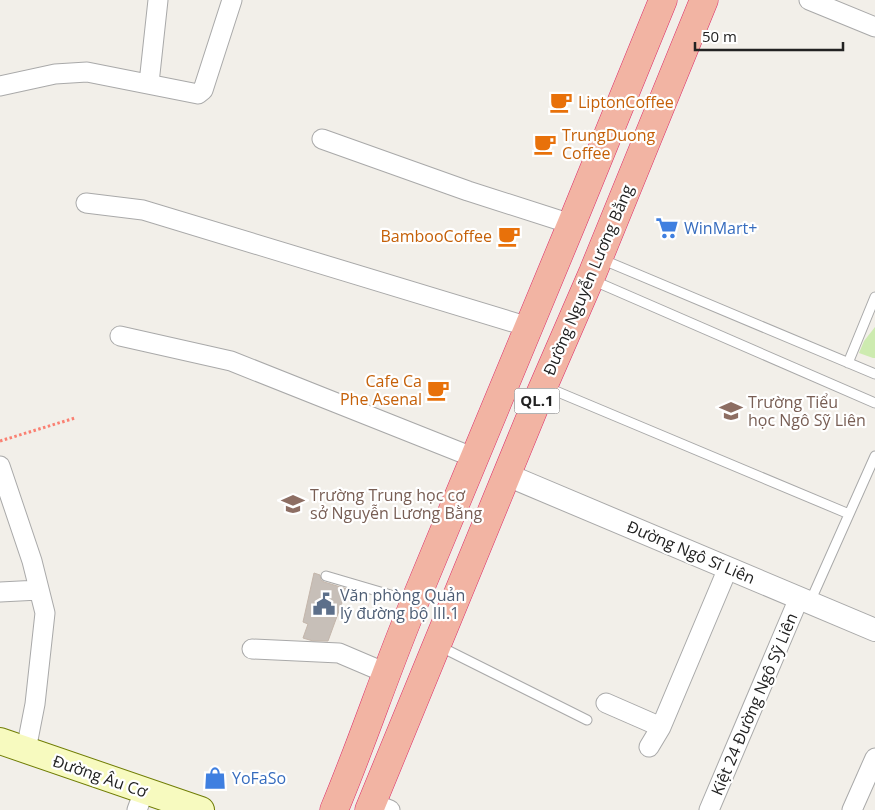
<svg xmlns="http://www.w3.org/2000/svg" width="875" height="810" font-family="'Open Sans',sans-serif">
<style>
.grass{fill:#cdebb0}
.building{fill:#c7bfb8;stroke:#c4b6ab}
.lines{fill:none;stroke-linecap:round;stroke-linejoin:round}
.service-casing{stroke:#a9a9a9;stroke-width:11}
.minor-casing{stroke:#a9a9a9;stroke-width:21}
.tertiary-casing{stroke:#a9a9a9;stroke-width:24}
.secondary-casing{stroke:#707d05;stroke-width:28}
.trunk-casing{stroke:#dc2a67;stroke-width:29}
.path{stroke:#fa8072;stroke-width:3;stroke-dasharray:2.5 2.5;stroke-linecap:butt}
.service{stroke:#fff;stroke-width:9}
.minor{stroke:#fff;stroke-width:19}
.tertiary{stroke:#fff;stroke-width:22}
.secondary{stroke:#f7fabf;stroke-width:26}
.trunk{stroke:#f2b4a3;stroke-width:28}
.labels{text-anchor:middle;stroke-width:4.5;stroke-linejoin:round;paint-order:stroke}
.shield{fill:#fff;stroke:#646464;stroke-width:1}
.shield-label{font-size:15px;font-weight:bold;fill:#222}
.food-label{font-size:16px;fill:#c56008;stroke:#fff;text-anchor:start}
.shop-label{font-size:16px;fill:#366cbe;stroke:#fff;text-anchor:start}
.street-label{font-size:16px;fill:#222;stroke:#fff}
.education-label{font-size:16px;fill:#785e54;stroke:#fff;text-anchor:start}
.service-label{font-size:16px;fill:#4e5e75;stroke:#fff;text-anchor:start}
</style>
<rect width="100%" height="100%" fill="#f2efe9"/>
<!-- grass -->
<path class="grass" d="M875 327V358H873L859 353 864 341Z"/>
<!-- building -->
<path class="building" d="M314 573 320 575 321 580 324 582 347 589 328 641H313L303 638 308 624 303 622Z"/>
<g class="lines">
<defs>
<path id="service" d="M601 259 875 374
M592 280 875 403
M848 363 875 297
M546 387 849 514
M326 576 411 601
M810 602 875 456
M439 646 587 720"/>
<path id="minor" d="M809 0 875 27
M149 83 158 0
M0 86 55 74 87 72 198 94 203 90 232 0
M322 139 468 191 571 224
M86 203 143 210 529 327
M120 336 231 361 475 458
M0 466 32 561 45 613 35 704 26 750
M0 592 39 590
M252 649 339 653 386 673
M606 703 661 727
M649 747 661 727 728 568
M372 803 390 810
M137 810 144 791
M709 810 799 598
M852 810 875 758"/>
<path id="tertiary" d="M507 475 875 630"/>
<path id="secondary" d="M0 741 201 810"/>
<path id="trunk" d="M334 810C363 741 386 670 415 601 498 401 582 201 663 0
M369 810 537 401 593 272 704 0"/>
</defs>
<!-- service casing -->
<use href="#service" class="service-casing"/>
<!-- minor casing -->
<use href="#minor" class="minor-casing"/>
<!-- tertiary casing -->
<use href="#tertiary" class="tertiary-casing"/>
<!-- secondary casing -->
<use href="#secondary" class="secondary-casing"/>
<!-- trunk casing -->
<use href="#trunk" class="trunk-casing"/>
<!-- path -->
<path class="path" d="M0 441 75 418"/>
<!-- service -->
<use href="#service" class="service"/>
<!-- minor -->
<use href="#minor" class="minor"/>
<!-- tertiary -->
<use href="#tertiary" class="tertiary"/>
<!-- secondary -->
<use href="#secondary" class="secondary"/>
<!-- trunk -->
<use href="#trunk" class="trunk"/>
</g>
<!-- icons -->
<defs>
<symbol id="cafe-bare" viewBox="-9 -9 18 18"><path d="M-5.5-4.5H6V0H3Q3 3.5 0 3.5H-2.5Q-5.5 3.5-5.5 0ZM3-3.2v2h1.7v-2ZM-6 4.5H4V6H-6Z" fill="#e8710a" stroke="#fff" stroke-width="2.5" paint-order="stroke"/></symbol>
<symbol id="supermarket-bare" viewBox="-9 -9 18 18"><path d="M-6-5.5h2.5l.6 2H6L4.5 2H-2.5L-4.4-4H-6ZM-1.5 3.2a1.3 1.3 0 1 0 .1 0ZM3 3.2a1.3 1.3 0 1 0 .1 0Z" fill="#3f7fe0" stroke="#fff" stroke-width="2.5" paint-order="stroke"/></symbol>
<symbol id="school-bare" viewBox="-9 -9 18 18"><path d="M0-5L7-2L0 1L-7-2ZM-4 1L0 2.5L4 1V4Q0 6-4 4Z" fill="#8d6e63" stroke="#fff" stroke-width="2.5" paint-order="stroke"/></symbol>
<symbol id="civic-bare" viewBox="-9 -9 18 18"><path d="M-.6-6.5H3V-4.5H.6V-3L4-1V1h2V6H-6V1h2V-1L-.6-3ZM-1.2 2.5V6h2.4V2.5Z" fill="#5c6f8a" stroke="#fff" stroke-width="2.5" paint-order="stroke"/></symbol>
<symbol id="shop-bare" viewBox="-9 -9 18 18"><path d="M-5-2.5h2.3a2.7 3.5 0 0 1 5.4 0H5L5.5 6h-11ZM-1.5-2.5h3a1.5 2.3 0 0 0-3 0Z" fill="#3f7fe0" stroke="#fff" stroke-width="2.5" paint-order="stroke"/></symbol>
</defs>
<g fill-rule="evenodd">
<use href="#cafe-bare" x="545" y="86" width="32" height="32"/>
<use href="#cafe-bare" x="529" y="128" width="32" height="32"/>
<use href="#supermarket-bare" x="651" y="212" width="32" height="32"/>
<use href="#cafe-bare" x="493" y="220" width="32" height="32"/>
<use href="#cafe-bare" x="422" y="374" width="32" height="32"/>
<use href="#school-bare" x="715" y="395" width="32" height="32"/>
<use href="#school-bare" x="277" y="488" width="32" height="32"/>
<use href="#civic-bare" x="308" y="588" width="32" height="32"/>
<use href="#shop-bare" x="199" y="762" width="32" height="32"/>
</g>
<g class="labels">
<!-- shield labels -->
<rect class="shield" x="514.5" y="388.5" width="45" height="25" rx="4"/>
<g class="shield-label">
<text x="537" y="406">QL.1</text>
</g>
<!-- food labels -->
<g class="food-label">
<text x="578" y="108">LiptonCoffee</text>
<text x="562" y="141">TrungDuong<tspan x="562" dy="18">Coffee</tspan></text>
<text x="492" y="242" text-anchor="end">BambooCoffee</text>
<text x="422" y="387" text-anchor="end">Cafe Ca<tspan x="422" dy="18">Phe Asenal</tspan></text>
</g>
<!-- shop labels -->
<g class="shop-label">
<text x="684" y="234">WinMart+</text>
<text x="232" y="784">YoFaSo</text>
</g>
<!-- street labels -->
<g class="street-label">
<text transform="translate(588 280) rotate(-67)" y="6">Đường Nguyễn Lương Bằng</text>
<text transform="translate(691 552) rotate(23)" y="6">Đường Ngô Sĩ Liên</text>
<text transform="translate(754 704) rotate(-67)" y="6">Kiệt 24 Đường Ngô Sỹ Liên</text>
<text transform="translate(100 776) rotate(19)" y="6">Đường Âu Cơ</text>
</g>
<!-- education labels -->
<g class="education-label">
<text x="748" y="408">Trường Tiểu<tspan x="748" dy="18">học Ngô Sỹ Liên</tspan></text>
<text x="310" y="501">Trường Trung học cơ<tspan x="310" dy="18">sở Nguyễn Lương Bằng</tspan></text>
</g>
<!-- service labels -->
<g class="service-label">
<text x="340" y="601">Văn phòng Quản<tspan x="340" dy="18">lý đường bộ III.1</tspan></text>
</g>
</g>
<!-- scale -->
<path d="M695 42v8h148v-8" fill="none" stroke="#222222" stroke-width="2.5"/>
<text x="702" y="42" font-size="15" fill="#222222" stroke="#ffffff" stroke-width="4" paint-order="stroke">50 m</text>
</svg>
